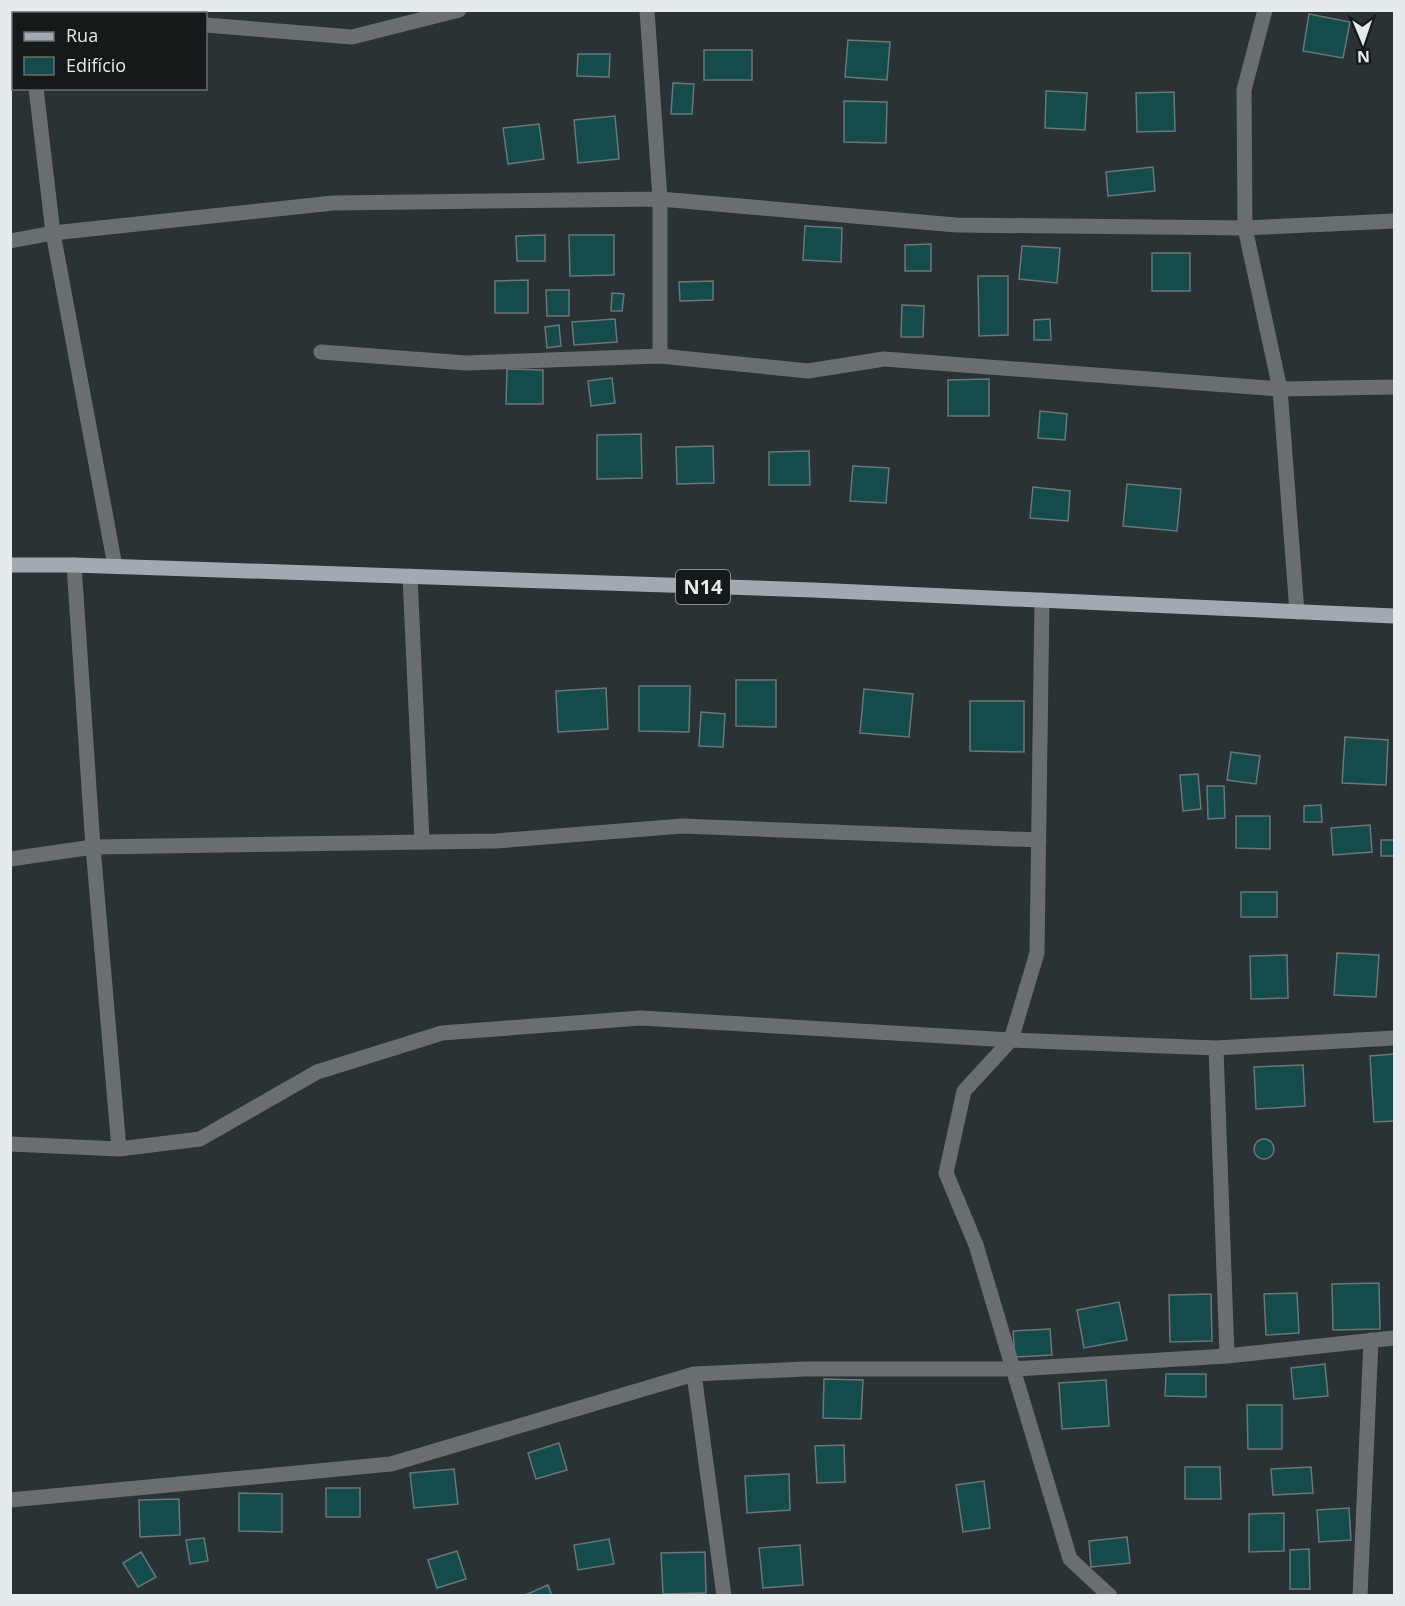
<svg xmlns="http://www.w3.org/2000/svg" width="1405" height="1606" font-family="'Open Sans',sans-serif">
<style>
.building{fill:#154c4b;stroke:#6c7676;stroke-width:1.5}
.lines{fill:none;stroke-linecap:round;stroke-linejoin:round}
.minor{stroke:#6a6e70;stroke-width:15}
.major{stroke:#a3aaaf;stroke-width:15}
.labels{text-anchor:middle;stroke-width:4.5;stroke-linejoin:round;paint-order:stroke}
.shield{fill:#15191a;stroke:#a7acad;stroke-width:1.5}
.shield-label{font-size:20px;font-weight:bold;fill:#e5ebec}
</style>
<rect width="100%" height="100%" fill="#293234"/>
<!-- building -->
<path class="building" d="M1309 14 1350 22 1343 58 1303 51Z
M848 40 890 42 887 80 845 77Z
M704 50H752V80H704Z
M578 54H610L609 77 577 76Z
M673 83 694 84 692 114H671Z
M1046 91 1087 93 1085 130 1045 128Z
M1174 92 1175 131 1137 132 1136 93Z
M844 101 887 102 886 143 844 142Z
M615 116 619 159 578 163 574 120Z
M539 124 544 159 508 164 503 128Z
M1153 167 1155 191 1108 196 1106 172Z
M805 226 842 228 841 262 803 260Z
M545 235V261H517L516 236Z
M569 235H614V275L570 276Z
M931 244V271H905V245Z
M1022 246 1060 248 1057 283 1019 279Z
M1152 253H1190V291H1152Z
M978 276H1008V335L979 336Z
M528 280V313H495V281Z
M713 281V300L680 301 679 282Z
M546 290H569V316H547Z
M612 293 624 294 622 311H611Z
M902 305 924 306 923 337H901Z
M615 319 617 342 574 345 572 322Z
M1050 319 1051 340H1034V320Z
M559 325 561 346 547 348 545 327Z
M507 369 543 370V404H506Z
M612 378 615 403 591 406 588 381Z
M989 379V416H948V380Z
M1040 411 1067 414 1065 440 1038 438Z
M641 434 642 478 597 479V435Z
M713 446 714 483 677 484 676 447Z
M809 451 810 485H769V452Z
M853 466 889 468 886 503 850 501Z
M1127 484 1181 489 1177 531 1123 526Z
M1033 487 1070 491 1068 521 1030 518Z
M736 680H776V727L736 726Z
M639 686H690L689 732 639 731Z
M606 688 608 729 558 732 556 691Z
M864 689 913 694 909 737 860 733Z
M970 701H1024V752L970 751Z
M701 712 725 714 723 747 699 746Z
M1345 737 1388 740 1386 785 1342 783Z
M1231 752 1260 756 1256 784 1227 780Z
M1198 774 1201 809 1183 811 1180 775Z
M1207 786H1224L1225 818 1208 819Z
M1321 805 1322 822H1304V806Z
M1236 816H1270V849L1236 848Z
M1370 825 1372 852 1333 855 1331 828Z
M1381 840H1394V856H1381Z
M1241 892H1277V917H1241Z
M1337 953 1379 955 1376 997 1334 995Z
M1287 955 1288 998 1251 999 1250 956Z
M1394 1054V1121L1374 1122 1370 1056Z
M1303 1065 1305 1106 1256 1109 1254 1067Z
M1254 1149a10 10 0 1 1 20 0a10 10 0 1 1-20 0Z
M1379 1283 1380 1329 1333 1330 1332 1284Z
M1297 1293 1299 1333 1266 1335 1264 1294Z
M1211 1294 1212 1341 1170 1342 1169 1295Z
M1119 1302 1127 1340 1084 1348 1077 1310Z
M1050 1329 1052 1355 1015 1357 1013 1331Z
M1325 1364 1328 1396 1294 1399 1291 1368Z
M1166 1374H1206V1397L1165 1396Z
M824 1379 863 1380 861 1419 823 1418Z
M1106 1380 1109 1426 1062 1429 1059 1383Z
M1247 1405H1282V1449H1248Z
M559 1443 567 1470 536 1479 528 1453Z
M844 1445 845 1482 817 1483 815 1446Z
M1185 1467H1220L1221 1499H1185Z
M1311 1467 1313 1493 1273 1495 1271 1469Z
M454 1469 458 1504 414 1508 410 1473Z
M789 1474 790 1510 747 1513 745 1476Z
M984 1481 990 1528 963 1532 956 1485Z
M326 1488H360V1517H326Z
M239 1493 282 1494V1532L239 1531Z
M179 1499 180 1535 140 1537 139 1500Z
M1349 1508 1351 1540 1319 1542 1317 1510Z
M1284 1513V1551L1249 1552V1514Z
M1127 1537 1130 1563 1091 1567 1089 1541Z
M204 1538 208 1561 190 1564 186 1540Z
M609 1539 614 1564 578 1570 574 1545Z
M800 1545 803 1585 763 1588 759 1548Z
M1309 1549 1310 1589H1290V1550Z
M457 1551 466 1579 437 1588 428 1560Z
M141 1552 156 1577 138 1587 123 1563Z
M705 1552 706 1593 663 1594 661 1553Z
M548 1585 552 1596H523Z"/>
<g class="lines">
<!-- minor -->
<path class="minor" d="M26 10 27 14
M647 10 660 199V356
M1265 10 1244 90 1245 228 1280 389 1297 612
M55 14H63
M206 25 352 37 459 10
M36 88 53 233 115 566
M10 241 53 233 333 203 660 199 956 225 1245 228 1394 221
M321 352 466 363 660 356 808 371 884 359 1280 389 1394 387
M74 565 93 847 119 1149 200 1139 317 1072 442 1033 641 1018 1011 1040 1216 1048 1394 1038
M410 576 422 841
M1042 600 1037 953 1011 1040 964 1091 946 1173 976 1245 1070 1559 1110 1596
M10 859 93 847 496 841 682 826 1039 840
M1216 1048 1227 1356
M10 1144 119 1149
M694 1374 724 1596
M10 1500 391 1464 694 1374 805 1369H1014L1227 1356 1394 1338
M1360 1596 1371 1340"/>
<!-- major -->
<path class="major" d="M10 565H74L813 590 1394 616"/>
</g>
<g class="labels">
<!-- shield labels -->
<rect class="shield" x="676" y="570" width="54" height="34" rx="4.5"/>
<g class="shield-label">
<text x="703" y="594">N14</text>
</g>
</g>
<!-- border -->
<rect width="1405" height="1606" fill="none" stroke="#e5ebec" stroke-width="24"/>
<!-- legend -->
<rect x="12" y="12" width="195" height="78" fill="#15191a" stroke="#686d6e" stroke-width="1.5"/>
<rect x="24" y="32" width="30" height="9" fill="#a3aaaf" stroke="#686d6e" stroke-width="1.5"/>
<text x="66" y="42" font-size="18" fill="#e5ebec">Rua</text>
<rect x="24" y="57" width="30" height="18" fill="#154c4b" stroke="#686d6e" stroke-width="1.5"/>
<text x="66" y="72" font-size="18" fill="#e5ebec">Edifício</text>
<!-- north arrow -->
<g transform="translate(1363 42) rotate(178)" stroke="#15191a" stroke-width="4.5" paint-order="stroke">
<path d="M0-4.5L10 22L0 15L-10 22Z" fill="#e5ebec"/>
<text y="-9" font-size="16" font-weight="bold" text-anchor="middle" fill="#e5ebec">N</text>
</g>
</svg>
